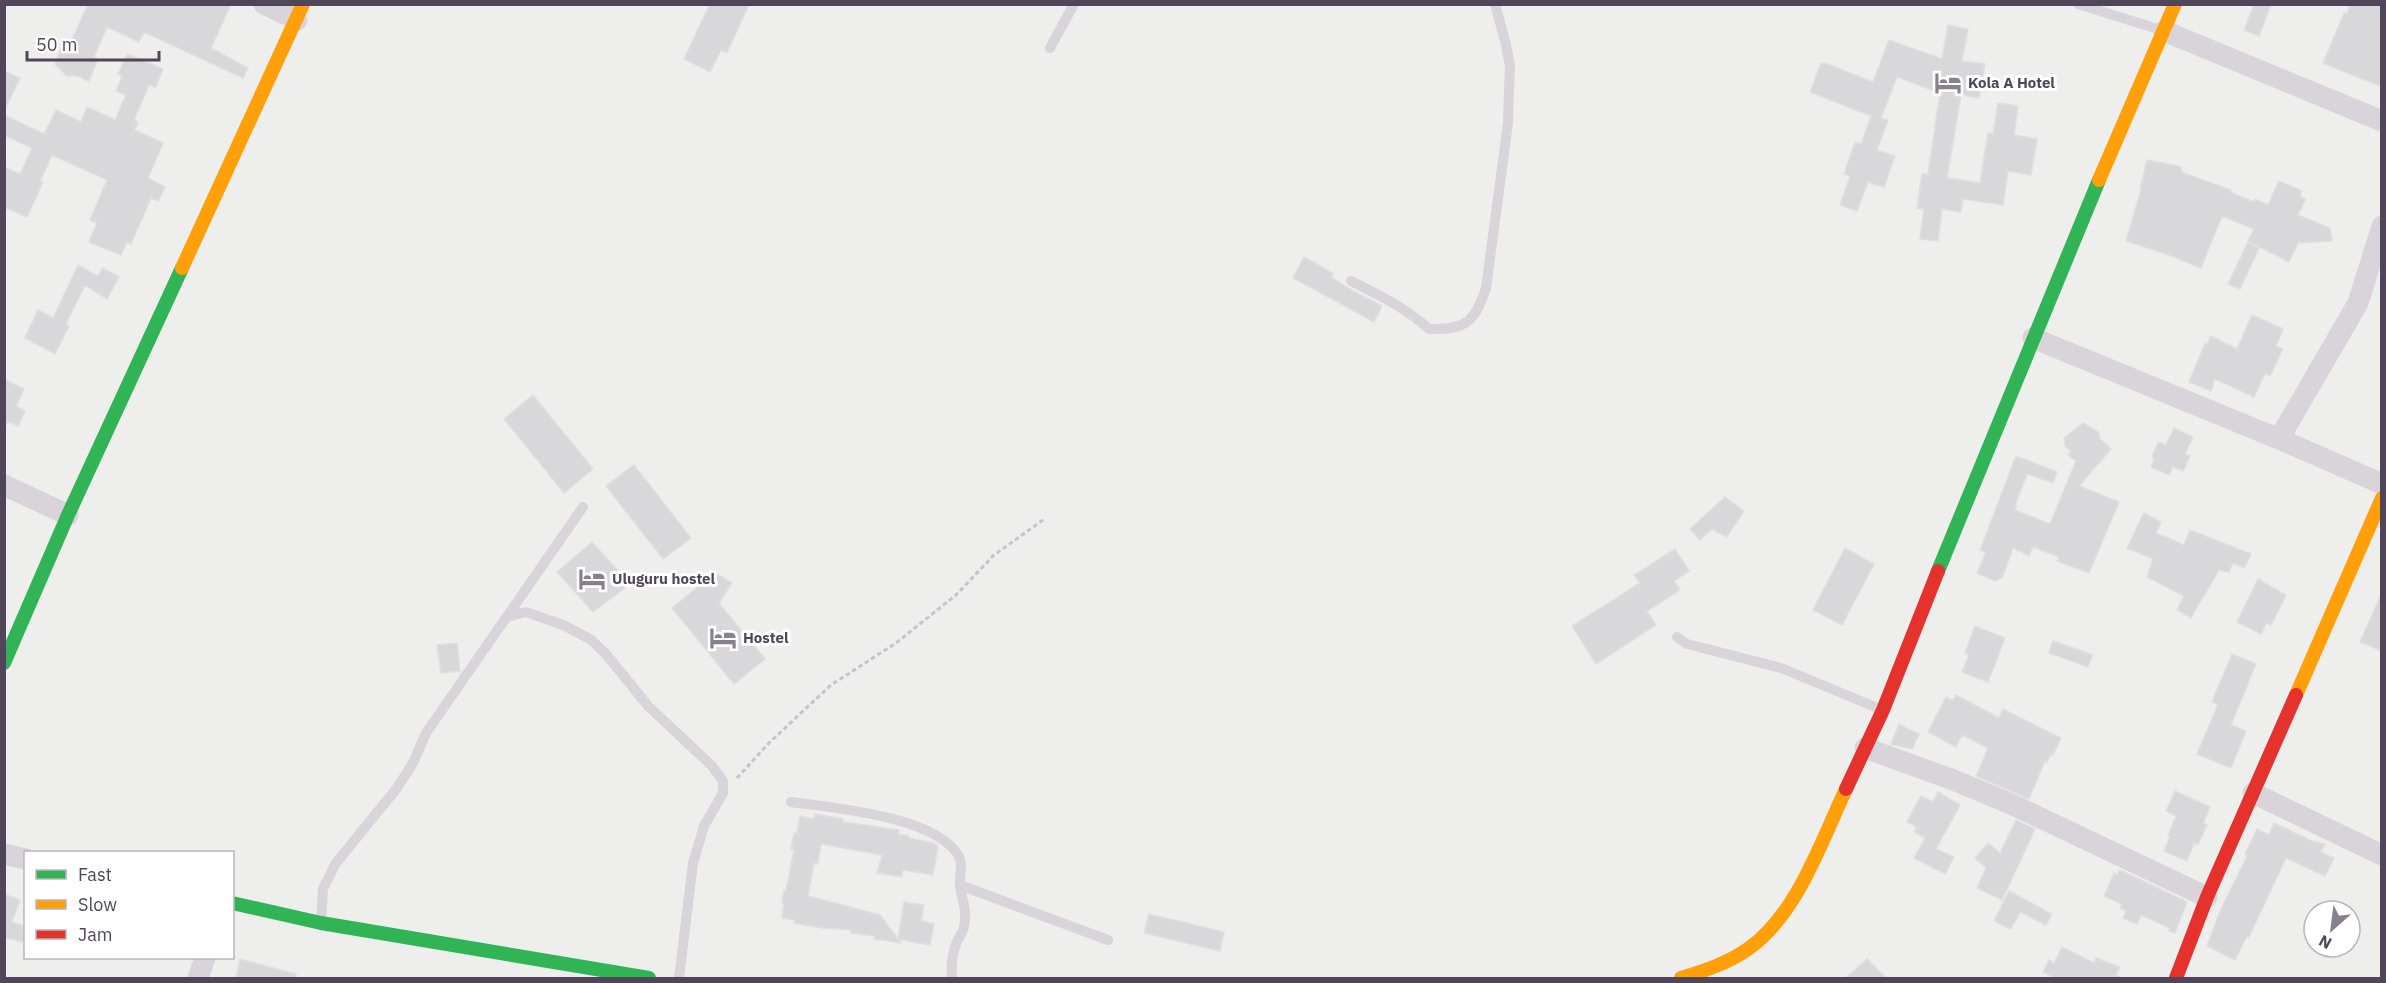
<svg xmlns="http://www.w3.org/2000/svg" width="2386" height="983" font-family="'IBM Plex Sans',sans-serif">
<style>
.building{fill:#d8d7d9;stroke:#e0dfe0;stroke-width:1.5}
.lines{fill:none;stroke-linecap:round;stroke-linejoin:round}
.path{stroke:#c2c4ce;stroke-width:3;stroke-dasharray:4.5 3;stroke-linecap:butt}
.lane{stroke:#d8d4da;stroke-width:10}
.street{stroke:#d8d4da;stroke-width:21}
.fast{stroke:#30b455;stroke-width:14}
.slow{stroke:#ff9f0a;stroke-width:14}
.jam{stroke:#e5322d;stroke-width:14}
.labels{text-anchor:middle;stroke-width:6;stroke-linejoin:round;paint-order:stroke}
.poi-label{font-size:15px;font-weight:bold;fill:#51455a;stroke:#fff;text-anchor:start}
</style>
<rect width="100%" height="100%" fill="#eeeeed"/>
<!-- building -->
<path class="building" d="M88 4H231L211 48 248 68 243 78 144 32 139 42 107 27 94 57 98 59 89 81 77 76H67L55 64 63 44 69 46Z
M710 4H749L727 53 721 50 710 72 684 59Z
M2254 4H2271L2259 36 2244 30Z
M2350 4H2382V87L2323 63 2344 13 2347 14Z
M1948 25 1968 29 1962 61 1985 64 1979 98 1961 95 1947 178 1980 183 1988 133 1993 134 1998 103 2018 106 2014 135 2037 139 2031 175 2008 171 2003 205 1963 199 1961 212 1942 209 1938 241 1920 239 1924 209 1917 208 1922 174H1928L1940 93 1897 77 1881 118 1888 120 1877 150 1895 156 1884 187 1868 182 1857 211 1840 205 1850 176 1844 174 1855 142 1861 144 1871 116 1810 92 1821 63 1827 64 1873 82 1889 40 1942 59Z
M127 54 163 69 156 87 149 85 134 120 138 122 135 130 163 143 148 178 165 187 158 201 151 198 131 244 127 242 121 255 89 242 97 223 90 220 107 180 52 155 40 181 43 182 27 217 4 207V167L20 174 32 148 4 135V115L44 134 56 110 81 122 87 107 115 120 126 95 116 91 122 76 118 74Z
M4 71 20 78 4 111Z
M2147 160 2182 167 2181 172 2231 190 2230 192 2254 202 2255 199 2268 205 2279 181 2302 191 2300 197 2306 199 2298 215 2330 228 2332 241 2298 243 2289 262 2248 241 2254 229 2222 216 2201 268 2172 256 2126 241 2141 190 2140 189Z
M2248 242 2259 248 2240 289 2228 284Z
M1304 257 1333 273 1331 277 1348 288 1382 306 1374 322 1293 278Z
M78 265 98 276 103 268 119 277 107 299 85 285 66 324 69 326 55 354 25 338 38 310 53 318Z
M2252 315 2283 329 2276 346 2283 349 2270 376 2265 373 2254 397 2215 379 2211 391 2189 382 2205 343 2207 344 2211 336 2237 349Z
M4 379 24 389 16 406 25 411 18 426 8 421 4 429Z
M533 395 593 469 564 493 504 419Z
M2083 423 2099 432V438L2111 449 2079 486 2119 502 2089 573 2057 561 2059 557 2033 547 2029 556 2013 548 2002 578 1995 581 1977 573 1986 552 1980 550 2016 456 2057 472 2053 483 2027 474 2015 505 2017 506 2015 510 2050 524 2076 461 2068 455 2071 451 2065 446 2064 438Z
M2174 428 2193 437 2185 454 2190 456 2183 471 2173 467 2169 475 2151 467 2154 459 2152 457 2158 442 2166 445Z
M634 465 691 538 663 559 606 486Z
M1725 497 1744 511 1727 537 1712 529 1700 540 1690 529Z
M2144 513 2161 522 2156 533 2184 545 2190 530 2251 554 2244 568 2233 563 2229 572 2219 570 2191 618 2177 610 2184 596 2147 577 2153 559 2127 548Z
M592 542 630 584 593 612 557 572Z
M1845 548 1874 564 1842 625 1813 610Z
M1675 549 1689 571 1674 581 1680 590 1647 611 1656 625 1596 664 1572 626 1640 583 1634 575Z
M715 573 732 583 719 603 765 659 734 684 672 608Z
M2258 579 2286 595 2271 625 2266 623 2261 634 2237 622Z
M2382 592V651L2360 642Z
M1975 626 2005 638 1988 682 1962 672 1969 655 1965 653Z
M2053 641 2093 655 2088 667 2049 653Z
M457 643 460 671 441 673 437 645Z
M2232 654 2256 664 2231 725 2246 731 2231 768 2197 754 2218 704 2212 702Z
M1956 695 1999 718 2003 709 2061 738 2053 755 2051 754 2047 762 2045 761 2029 799 1976 776 1988 748 1962 735 1956 747 1928 732 1946 697 1953 700Z
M1899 724 1919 734 1912 749 1891 744Z
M2175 791 2210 807 2203 823 2207 825 2198 845 2194 843 2187 861 2164 851 2170 837 2168 836 2176 816 2166 811Z
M1938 792 1960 805 1936 849 1954 857 1945 874 1914 858 1925 838 1914 832 1917 827 1907 822 1921 796 1933 802Z
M815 814 843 819V822L899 830 898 834 909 836V838L933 843 938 846 933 875 903 870 902 877 877 873 882 855 821 844 818 864 814 863 808 896 880 915 901 943 874 939 875 936 851 933V930L822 928 794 923 795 920 782 918 784 904 782 903 784 890 786 891 794 850 791 849 794 833H797L800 816 814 819Z
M2016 820 2035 829 2002 900 1977 888 1986 868 1975 858 1988 843 2000 853Z
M2274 823 2312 841 2325 844 2321 852 2334 858 2325 876 2286 858 2249 937 2247 936 2235 960 2207 946 2220 911 2247 856 2245 854 2257 829 2269 835Z
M2120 870 2187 902 2175 933 2169 931 2170 928 2141 915 2137 924 2123 918 2126 911 2120 908 2122 904 2104 896 2114 873 2117 875Z
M2009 891 2052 914 2046 925 2020 912 2011 929 1994 921Z
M4 894 20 900 12 922 26 927V943L4 937Z
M904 902 924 905 921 921 934 924 930 945 898 939Z
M1149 914 1224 932 1220 951 1144 933Z
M2062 947 2094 963 2096 958 2120 967 2116 975 2122 978H2055L2043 972 2049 960 2054 963Z
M240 959 296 974V978H236Z
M1867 959 1886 978H1846Z"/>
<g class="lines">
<!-- path -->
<path class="path" d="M737 778 770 742 831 685 896 643 956 595 994 555 1043 520"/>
<!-- lane -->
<path class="lane" d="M2078 4 2161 30
M1050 48 1074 4
M1351 281C1379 295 1406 308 1429 329 1466 330 1475 322 1486 288L1508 123 1509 90 1510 66 1506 45 1495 4
M507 617 526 612 563 625 590 639 606 654 648 706 712 766 723 781V793L704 826 693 863 679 978
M1677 637 1687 644 1781 668 1880 709
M791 802C834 808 934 816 958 855 964 865 959 875 960 886 961 897 966 906 965 917 965 933 959 934 955 947 952 956 951 969 952 978
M960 885 1108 940
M321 922 323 889 336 863 397 788 413 763 426 733 583 507"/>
<!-- street -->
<path class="street" d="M264 4 297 20
M2164 31 2382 121
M2033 338 2279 439 2382 484
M2279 439 2358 303 2382 226
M4 485 68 515
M1865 748 1951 779 2011 804 2207 897
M2253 793 2382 855
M4 854 26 859
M198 978 205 958"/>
<!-- fast -->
<path class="fast" d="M1938 571 2099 180
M4 663 68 515 182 268
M232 903 321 923 649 978"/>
<!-- slow -->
<path class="slow" d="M2099 180 2175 4
M182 268 303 4
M2296 695 2382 498
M1681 978C1704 971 1728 963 1748 949 1797 915 1821 842 1846 789"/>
<!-- jam -->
<path class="jam" d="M1846 789 1883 710 1938 571
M2176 978 2207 897 2296 695"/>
</g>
<!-- icons -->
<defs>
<symbol id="hotel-bare" viewBox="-9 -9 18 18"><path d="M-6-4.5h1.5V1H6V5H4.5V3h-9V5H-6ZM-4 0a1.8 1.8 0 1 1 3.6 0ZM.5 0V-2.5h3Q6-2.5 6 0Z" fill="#88808d" stroke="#fff" stroke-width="2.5" paint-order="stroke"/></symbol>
</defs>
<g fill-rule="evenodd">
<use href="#hotel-bare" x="1929" y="64" width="38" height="38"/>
<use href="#hotel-bare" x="573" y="560" width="38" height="38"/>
<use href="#hotel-bare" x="704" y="619" width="38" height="38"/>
</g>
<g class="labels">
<!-- poi labels -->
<g class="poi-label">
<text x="1968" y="88">Kola A Hotel</text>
<text x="612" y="584">Uluguru hostel</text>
<text x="743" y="643">Hostel</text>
</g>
</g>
<!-- border -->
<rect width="2386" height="983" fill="none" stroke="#51455a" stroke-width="12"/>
<!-- legend -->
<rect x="24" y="851" width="210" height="108" fill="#ffffff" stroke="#b9b5bd" stroke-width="1.5"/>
<rect x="36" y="870" width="30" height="9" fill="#30b455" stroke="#b9b5bd" stroke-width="1.5"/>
<text x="78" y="881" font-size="18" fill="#51455a">Fast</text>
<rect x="36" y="900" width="30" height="9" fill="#ff9f0a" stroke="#b9b5bd" stroke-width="1.5"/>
<text x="78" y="911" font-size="18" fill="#51455a">Slow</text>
<rect x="36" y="930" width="30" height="9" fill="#e5322d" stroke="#b9b5bd" stroke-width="1.5"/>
<text x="78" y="941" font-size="18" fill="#51455a">Jam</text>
<!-- north arrow -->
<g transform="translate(2332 929) rotate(208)"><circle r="28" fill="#ffffff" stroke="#b9b5bd" stroke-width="1.5"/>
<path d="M0-4.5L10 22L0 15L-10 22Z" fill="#88808d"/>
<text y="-9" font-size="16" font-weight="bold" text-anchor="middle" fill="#51455a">N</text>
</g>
<!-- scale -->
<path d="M27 51v9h132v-9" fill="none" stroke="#51455a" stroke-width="3"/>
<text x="36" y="51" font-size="18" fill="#51455a" stroke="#ffffff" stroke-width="4.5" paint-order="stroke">50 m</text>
</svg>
